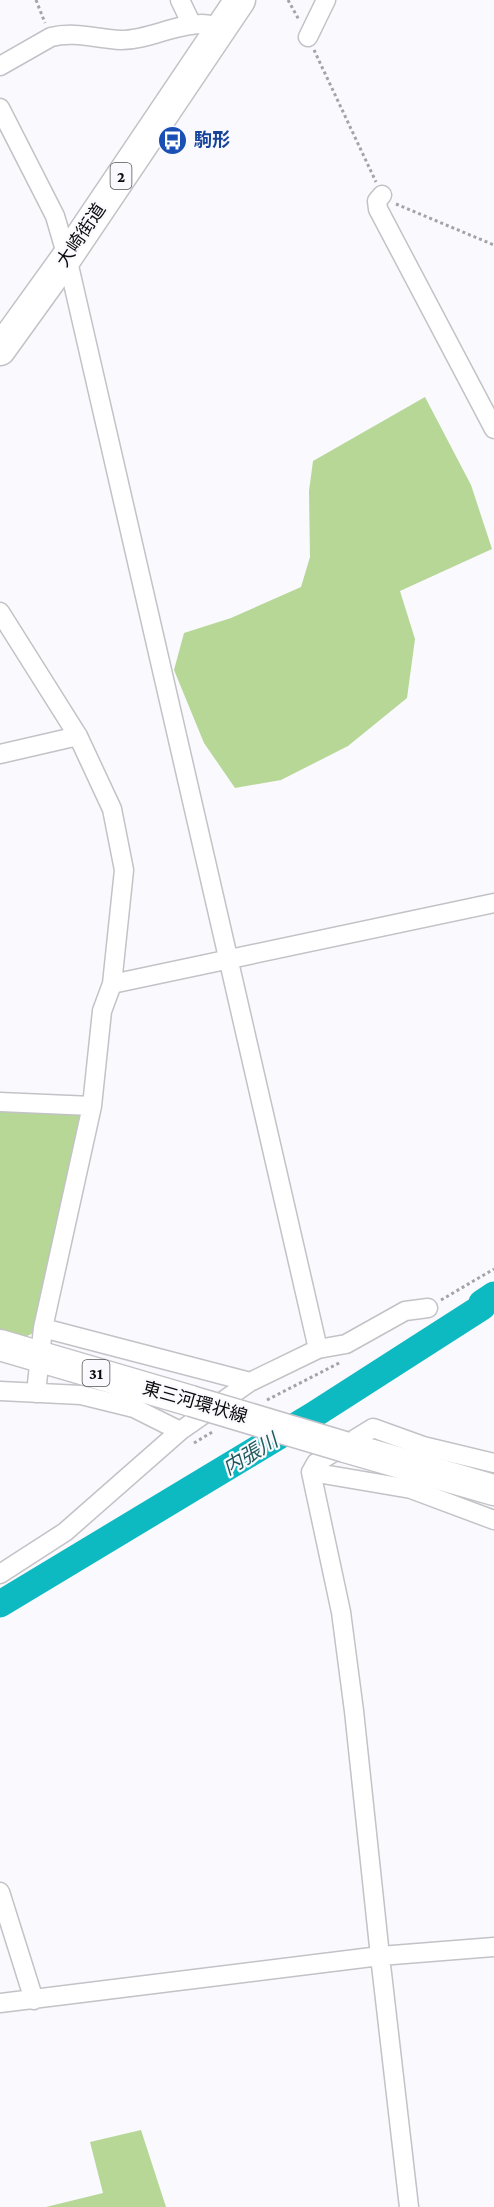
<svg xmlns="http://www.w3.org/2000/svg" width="494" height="2207" font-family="'Crimson Pro','Noto Sans JP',serif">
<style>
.green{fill:#b7d796}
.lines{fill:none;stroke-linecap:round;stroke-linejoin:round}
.river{stroke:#0dbac1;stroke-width:27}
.minor-casing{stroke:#c2c2c7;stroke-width:21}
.primary-casing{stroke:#c2c2c7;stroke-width:33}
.path{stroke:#a4a4a8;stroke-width:3;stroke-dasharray:3 3;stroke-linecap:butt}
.minor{stroke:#fff;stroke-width:18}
.primary{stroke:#fff;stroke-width:30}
.primary-bridge-casing{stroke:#c2c2c7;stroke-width:33;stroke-linecap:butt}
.primary-bridge{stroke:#fff;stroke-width:30}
.labels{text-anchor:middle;stroke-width:4.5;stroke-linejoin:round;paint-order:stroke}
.shield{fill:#f9f9fe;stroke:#525255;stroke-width:1.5}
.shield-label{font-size:16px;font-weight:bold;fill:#0b0b0d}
.transit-label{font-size:18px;font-weight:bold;fill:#164399;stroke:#f9f9fe;text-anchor:start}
.street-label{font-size:18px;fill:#0b0b0d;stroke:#f9f9fe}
.water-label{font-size:20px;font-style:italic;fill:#1e5a5c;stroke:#f9f9fe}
</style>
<rect width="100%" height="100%" fill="#f9f9fe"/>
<!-- green -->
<path class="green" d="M425 397 471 485 492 549 400 591 415 639 407 698 348 746 281 780 235 788 204 743 174 670 184 633 231 618 301 587 310 557 309 491 313 461Z
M0 1108 82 1113 40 1330 25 1337 0 1330Z
M141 2130 166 2207H46L103 2193 90 2142Z"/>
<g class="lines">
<!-- river -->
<path class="river" d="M0 1604 312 1416 482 1307V1303L494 1295"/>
<defs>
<path id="minor" d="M180 0 192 25
M308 37 326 0
M0 66 51 37C75 31 97 39 121 40 149 40 174 24 202 24 208 24 215 26 221 27
M0 108 55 216 67 257 318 1349
M382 195 377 201 378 209 494 429
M0 612 78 736 112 809 124 870 112 984 102 1011 92 1106 43 1328
M0 754 78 736
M112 984 494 903
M0 1102 92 1106
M0 1391 81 1395 134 1408 180 1431
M36 1393 43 1328 250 1382 318 1349 346 1344 405 1311 428 1308
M311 1472 316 1463 373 1428 423 1446 494 1463
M0 1574 65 1532 180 1431 250 1382
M0 1892 34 2000
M0 2003 380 1956 494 1947
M409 2207 380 1956 354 1711 341 1612 311 1472 411 1489 494 1520"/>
<path id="primary" d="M0 350 67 257 240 0
M0 1345 191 1401
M345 1447 494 1490"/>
</defs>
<!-- minor casing -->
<use href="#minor" class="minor-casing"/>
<!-- primary casing -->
<use href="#primary" class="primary-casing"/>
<!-- path -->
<path class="path" d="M36 0 45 23
M288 0 299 20
M314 50 376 182
M396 204 494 245
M441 1300 494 1269
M267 1400 341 1362
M194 1443 214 1431"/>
<!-- minor -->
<use href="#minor" class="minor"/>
<!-- primary -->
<use href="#primary" class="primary"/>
<defs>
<path id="primary-bridge" d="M191 1401 345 1447"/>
</defs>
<!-- primary-bridge casing -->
<use href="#primary-bridge" class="primary-bridge-casing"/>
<!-- primary-bridge -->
<use href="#primary-bridge" class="primary-bridge"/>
</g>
<!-- icons -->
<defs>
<symbol id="bus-disc" viewBox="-11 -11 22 22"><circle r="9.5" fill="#1a4fb4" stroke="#f9f9fe"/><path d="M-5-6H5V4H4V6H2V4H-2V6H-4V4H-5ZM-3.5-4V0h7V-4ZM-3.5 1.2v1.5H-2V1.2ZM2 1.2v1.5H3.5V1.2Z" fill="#fff"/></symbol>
</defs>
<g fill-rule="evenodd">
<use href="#bus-disc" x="156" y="124" width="33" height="33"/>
</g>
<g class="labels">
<!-- shield labels -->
<g class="shield">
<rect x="110.5" y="163" width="21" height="26" rx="4.5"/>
<rect x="82.5" y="1360" width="27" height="26" rx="4.5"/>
</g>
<g class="shield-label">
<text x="121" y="182">2</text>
<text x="96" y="1379">31</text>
</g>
<!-- transit labels -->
<g class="transit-label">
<text x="194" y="146">駒形</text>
</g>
<!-- street labels -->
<g class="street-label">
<text transform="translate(81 235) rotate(-56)" y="6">大崎街道</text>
<text transform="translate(195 1402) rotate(16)" y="6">東三河環状線</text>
</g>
<!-- water labels -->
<g class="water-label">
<text transform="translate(250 1454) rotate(-31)" y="7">内張川</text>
</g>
</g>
</svg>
